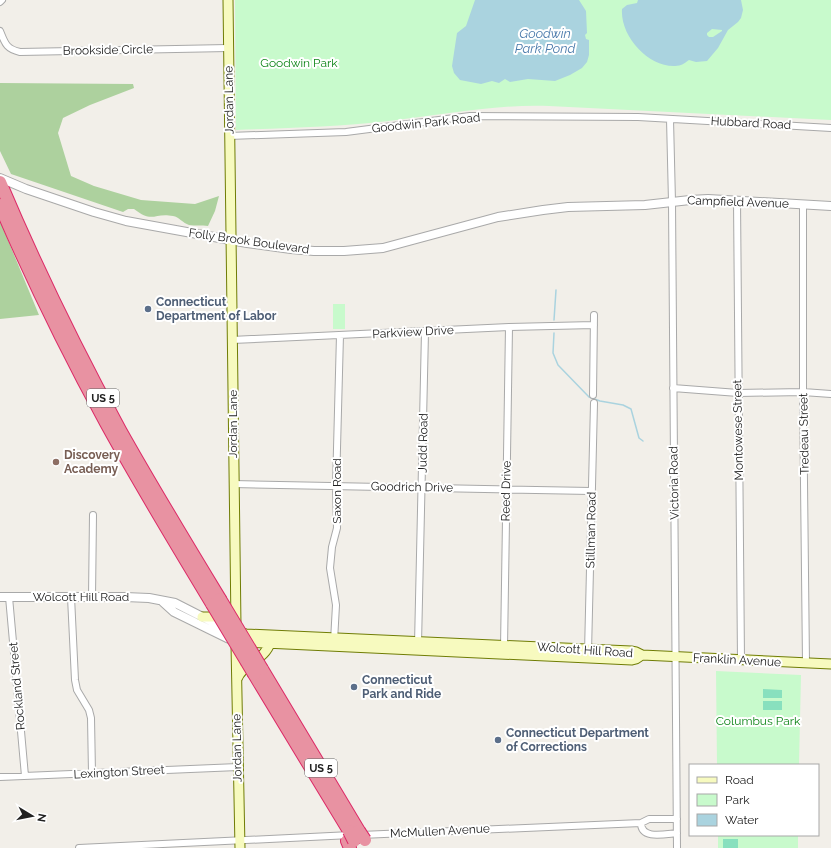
<svg xmlns="http://www.w3.org/2000/svg" width="831" height="848" font-family="Raleway,sans-serif">
<style>
.forest{fill:#add19e}
.park{fill:#c8facc}
.pitch{fill:#88e0be}
.water{fill:#aad3df;fill-rule:evenodd}
.lines{fill:none;stroke-linecap:round;stroke-linejoin:round}
.stream{stroke:#aad3df;stroke-width:1.5}
.minor-casing{stroke:#a9a9a9;stroke-width:8}
.tertiary-casing{stroke:#a9a9a9;stroke-width:10}
.secondary-casing{stroke:#707d05;stroke-width:11}
.motorway-casing{stroke:#dc2a67;stroke-width:14}
.minor{stroke:#fff;stroke-width:6}
.tertiary{stroke:#fff;stroke-width:8}
.secondary{stroke:#f7fabf;stroke-width:9}
.motorway{stroke:#e892a2;stroke-width:12}
.motorway-bridge-casing{stroke:#dc2a67;stroke-width:14;stroke-linecap:butt}
.motorway-bridge{stroke:#e892a2;stroke-width:12}
.service-dot{fill:#5c6f8a;stroke:#fff;stroke-width:1.5}
.education-dot{fill:#8d6e63;stroke:#fff;stroke-width:1.5}
.labels{text-anchor:middle;stroke-width:4;stroke-linejoin:round;paint-order:stroke}
.shield{fill:#fff;stroke:#646464;stroke-width:1}
.shield-label{font-size:11px;font-weight:bold;fill:#222}
.street-label{font-size:12px;fill:#222;stroke:#fff}
.park-label{font-size:12px;fill:#0c8416;stroke:#fff}
.service-label{font-size:12px;font-weight:bold;fill:#4e5e75;stroke:#fff;text-anchor:start}
.education-label{font-size:12px;font-weight:bold;fill:#785e54;stroke:#fff;text-anchor:start}
.water-label{font-size:13px;font-style:italic;fill:#4a7aab;stroke:#fff}
</style>
<rect width="100%" height="100%" fill="#f2efe9"/>
<!-- forest -->
<path class="forest" d="M0 83 133 84 134 88 90 105 63 118 58 133 71 176 94 186 141 200 195 204 219 196 215 211 208 226C202 225 195 226 189 225 183 223 179 217 173 216 154 212 153 224 134 209H128L123 212 11 174 0 151Z
M0 221 39 315 0 319Z"/>
<!-- park -->
<path class="park" d="M235 0H831V120L549 106C495 104 442 115 389 121 338 127 287 128 236 130Z
M333 304H345V329H333Z
M716 671 801 675 799 765H717Z
M718 835H798V848H718Z"/>
<!-- pitch -->
<path class="pitch" d="M763 689 782 690V698H763Z
M763 701H782V710H763Z
M723 839H738V848H723Z"/>
<!-- water -->
<path class="water" d="M475 0H579L586 11 587 33 585 35 586 39 589 40V55L587 62 582 68 570 75 555 81 528 79 510 82 505 79 499 83 492 81 481 84 460 80 454 73 452 66 457 33 466 26Z
M638 0H741L743 10 741 18 738 22 728 30 718 48 707 61 696 62 689 60C685 63 681 66 675 66 648 67 620 36 622 9L627 5 637 3ZM712 29 722 30V31L713 37H709L707 35V33Z"/>
<g class="lines">
<!-- stream -->
<path class="stream" d="M554 320 556 290
M554 333 553 353 558 365 589 397 600 401 623 405 631 409 639 438 643 441"/>
<defs>
<path id="minor" d="M0 2 2 0
M0 31C5 43 6 49 20 52L228 48
M670 119 672 202 677 848
M229 136 346 132 470 116 638 117 831 128
M737 200 741 660
M803 204V392L806 663
M232 340 509 327 594 325
M673 388 738 393 803 392 831 394
M593 395 594 315
M233 484 591 491
M9 597 25 776
M71 597 75 680 77 690 89 710 91 718 92 773
M92 597 93 515
M334 641 336 605 330 568 332 547 337 528 336 486 340 335
M418 644 425 332
M504 648 509 327
M588 652 594 403
M0 777 238 767
M641 823C641 840 665 834 677 833
M361 835 641 823 649 819H677
M79 848 351 835"/>
<path id="tertiary" d="M0 178 26 189 94 212 126 221 247 243 291 249 314 251H344L383 248 498 217 543 210 568 207 645 205 690 200 708 199 831 206
M0 597H125L149 598 175 603 226 629
M163 602 174 612 227 638 235 641"/>
<path id="secondary" d="M228 0 236 625
M202 617H214L224 612
M236 632 246 634 631 651 636 652 642 655
M241 642 632 660 636 659 642 655
M236 645 240 848
M642 655 831 664
M237 679C243 663 265 660 270 643"/>
<path id="motorway" d="M0 182C36 267 76 349 120 430 152 487 186 543 220 599
M0 205C32 280 68 353 106 423 140 485 176 544 212 604
M262 669 359 831
M254 674 349 831
M347 841 350 848"/>
</defs>
<!-- minor casing -->
<use href="#minor" class="minor-casing"/>
<!-- tertiary casing -->
<use href="#tertiary" class="tertiary-casing"/>
<!-- secondary casing -->
<use href="#secondary" class="secondary-casing"/>
<!-- motorway casing -->
<use href="#motorway" class="motorway-casing"/>
<!-- minor -->
<use href="#minor" class="minor"/>
<!-- tertiary -->
<use href="#tertiary" class="tertiary"/>
<!-- secondary -->
<use href="#secondary" class="secondary"/>
<!-- motorway -->
<use href="#motorway" class="motorway"/>
<defs>
<path id="motorway-bridge" d="M220 599 262 669
M212 604 254 674
M349 831 354 841
M359 831 365 840"/>
</defs>
<!-- motorway-bridge casing -->
<use href="#motorway-bridge" class="motorway-bridge-casing"/>
<!-- motorway-bridge -->
<use href="#motorway-bridge" class="motorway-bridge"/>
</g>
<!-- markers -->
<g class="service-dot">
<circle cx="148" cy="309" r="4"/>
<circle cx="354" cy="687" r="4"/>
<circle cx="498" cy="740" r="4"/>
</g>
<circle class="education-dot" cx="56" cy="462" r="4"/>
<g class="labels">
<!-- shield labels -->
<g class="shield">
<rect x="87" y="389" width="32" height="18" rx="3"/>
<rect x="305" y="759" width="32" height="18" rx="3"/>
</g>
<g class="shield-label">
<text x="103" y="402">US 5</text>
<text x="321" y="772">US 5</text>
</g>
<!-- street labels -->
<g class="street-label">
<text transform="translate(108 50) rotate(-1)" y="4">Brookside Circle</text>
<text transform="translate(229 100) rotate(-91)" y="4">Jordan Lane</text>
<text transform="translate(426 123) rotate(-6)" y="4">Goodwin Park Road</text>
<text transform="translate(751 123) rotate(3)" y="4">Hubbard Road</text>
<text transform="translate(738 202) rotate(2)" y="4">Campfield Avenue</text>
<text transform="translate(249 241) rotate(8)" y="4">Folly Brook Boulevard</text>
<text transform="translate(413 332) rotate(-3)" y="4">Parkview Drive</text>
<text transform="translate(233 424) rotate(-90)" y="4">Jordan Lane</text>
<text transform="translate(738 430) rotate(-91)" y="4">Montowese Street</text>
<text transform="translate(804 434) rotate(-91)" y="4">Tredeau Street</text>
<text transform="translate(423 443) rotate(-89)" y="4">Judd Road</text>
<text transform="translate(674 483) rotate(-91)" y="4">Victoria Road</text>
<text transform="translate(412 487) rotate(1)" y="4">Goodrich Drive</text>
<text transform="translate(337 491) rotate(-90)" y="4">Saxon Road</text>
<text transform="translate(506 491) rotate(-89)" y="4">Reed Drive</text>
<text transform="translate(591 530) rotate(-89)" y="4">Stillman Road</text>
<text x="81" y="601">Wolcott Hill Road</text>
<text transform="translate(585 650) rotate(4)" y="4">Wolcott Hill Road</text>
<text transform="translate(737 660) rotate(3)" y="4">Franklin Avenue</text>
<text transform="translate(17 686) rotate(-95)" y="4">Rockland Street</text>
<text transform="translate(237 748) rotate(-91)" y="4">Jordan Lane</text>
<text transform="translate(119 772) rotate(-3)" y="4">Lexington Street</text>
<text transform="translate(440 831) rotate(-3)" y="4">McMullen Avenue</text>
</g>
<!-- park labels -->
<g class="park-label">
<text x="299" y="67">Goodwin Park</text>
<text x="758" y="725">Columbus Park</text>
</g>
<!-- service labels -->
<g class="service-label">
<text x="156" y="306">Connecticut<tspan x="156" dy="14">Department of Labor</tspan></text>
<text x="362" y="684">Connecticut<tspan x="362" dy="14">Park and Ride</tspan></text>
<text x="506" y="737">Connecticut Department<tspan x="506" dy="14">of Corrections</tspan></text>
</g>
<!-- education labels -->
<g class="education-label">
<text x="64" y="459">Discovery<tspan x="64" dy="14">Academy</tspan></text>
</g>
<!-- water labels -->
<g class="water-label">
<text x="545" y="38">Goodwin<tspan x="545" dy="15">Park Pond</tspan></text>
</g>
</g>
<!-- legend -->
<rect x="689" y="764" width="130" height="72" fill="#ffffff" stroke="#a7a7a7"/>
<rect x="697" y="777" width="20" height="6" fill="#f7fabf" stroke="#a7a7a7"/>
<text x="725" y="784" font-size="12" fill="#222222">Road</text>
<rect x="697" y="794" width="20" height="12" fill="#c8facc" stroke="#a7a7a7"/>
<text x="725" y="804" font-size="12" fill="#222222">Park</text>
<rect x="697" y="814" width="20" height="12" fill="#aad3df" stroke="#a7a7a7"/>
<text x="725" y="824" font-size="12" fill="#222222">Water</text>
<!-- north arrow -->
<g transform="translate(32 816) rotate(100)" stroke="#ffffff" stroke-width="3" paint-order="stroke">
<path d="M0-3L7 15L0 10L-7 15Z" fill="#222222"/>
<text y="-6" font-size="11" font-weight="bold" text-anchor="middle" fill="#222222">N</text>
</g>
</svg>
